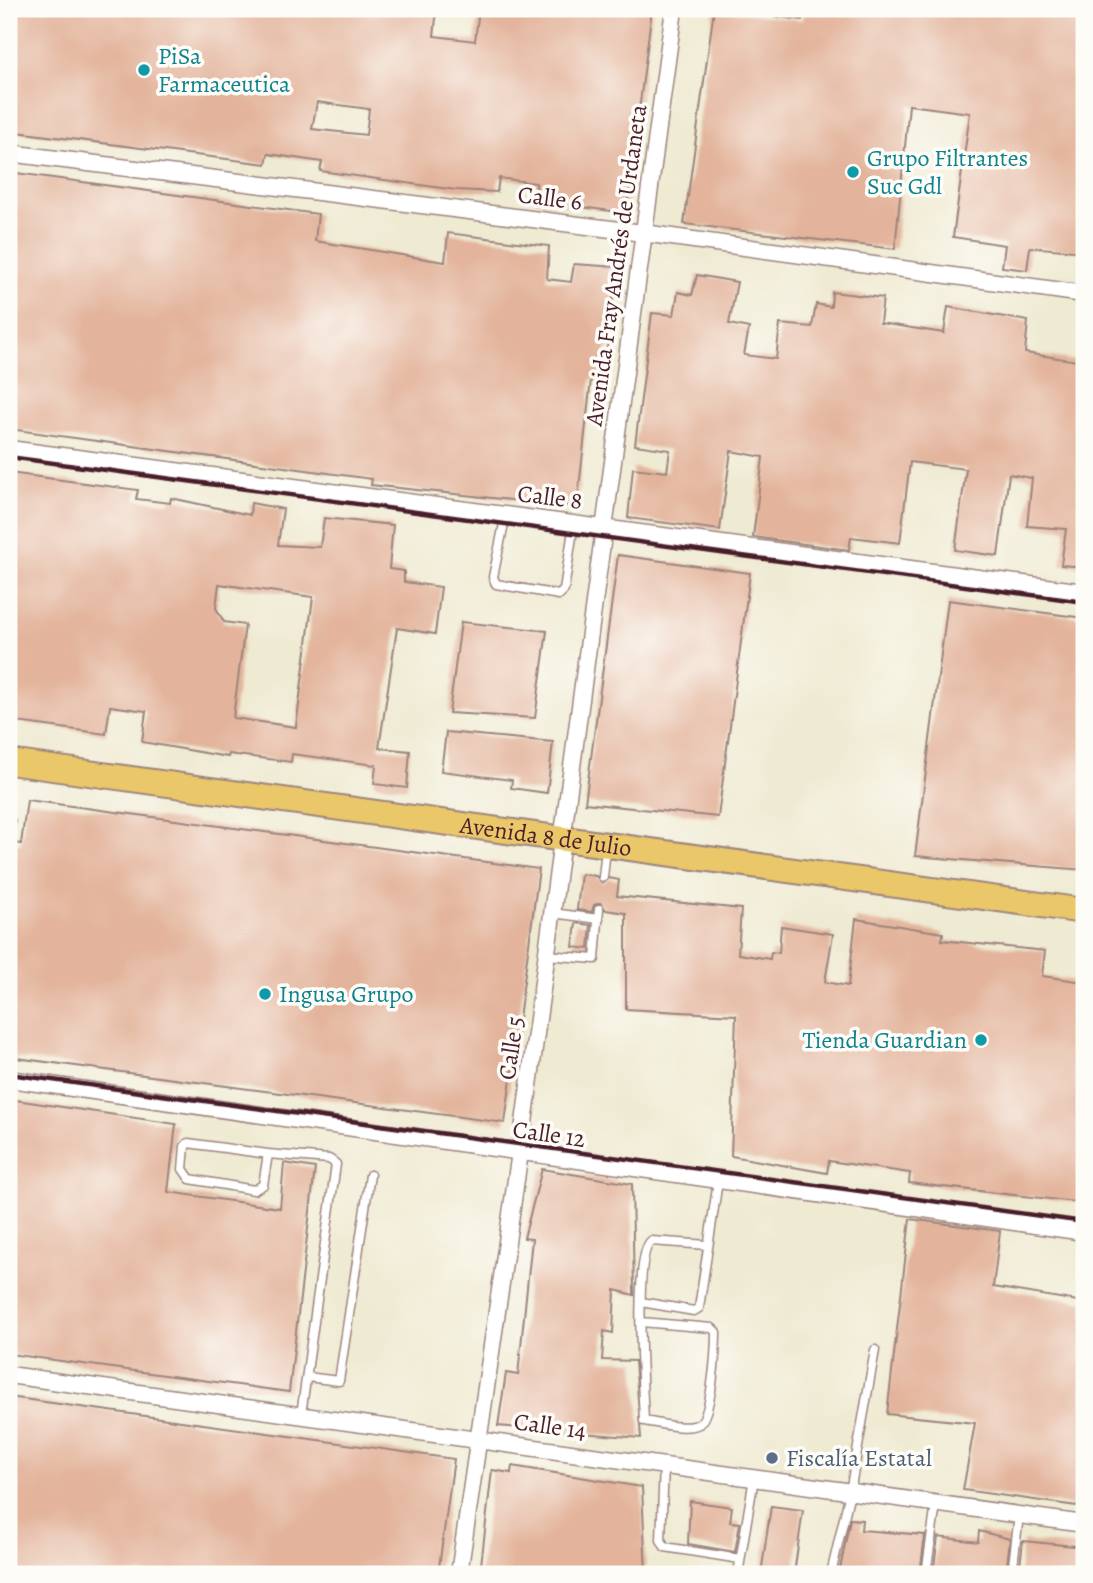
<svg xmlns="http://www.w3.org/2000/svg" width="1093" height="1583" font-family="Alegreya,serif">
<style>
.building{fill:#e3b49b;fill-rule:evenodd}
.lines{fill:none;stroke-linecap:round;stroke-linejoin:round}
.lane-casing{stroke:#9c847e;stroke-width:11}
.street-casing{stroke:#9c847e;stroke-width:19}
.primary-casing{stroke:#9c847e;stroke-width:28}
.lane{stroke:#fff;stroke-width:8}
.street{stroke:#fff;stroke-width:16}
.primary{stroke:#eac769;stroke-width:24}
.rail{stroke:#4a1f2b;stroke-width:4.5}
.culture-dot{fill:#0f9aa8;stroke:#fdfcf7;stroke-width:2.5}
.service-dot{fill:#5c6f8a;stroke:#fdfcf7;stroke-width:2.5}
.labels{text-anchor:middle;stroke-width:7;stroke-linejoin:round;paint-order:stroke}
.culture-label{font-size:24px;fill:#0d838f;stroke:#fdfcf7;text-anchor:start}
.street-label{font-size:24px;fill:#4a1f2b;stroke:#fdfcf7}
.service-label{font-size:24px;fill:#4e5e75;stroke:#fdfcf7;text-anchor:start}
</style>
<rect width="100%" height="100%" fill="#fdfcf7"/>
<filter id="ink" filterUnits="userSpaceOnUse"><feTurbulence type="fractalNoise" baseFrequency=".0143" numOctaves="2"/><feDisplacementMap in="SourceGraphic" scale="14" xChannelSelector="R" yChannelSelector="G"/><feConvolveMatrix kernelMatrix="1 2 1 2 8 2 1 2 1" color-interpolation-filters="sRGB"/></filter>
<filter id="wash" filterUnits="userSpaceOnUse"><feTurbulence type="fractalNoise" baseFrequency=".00686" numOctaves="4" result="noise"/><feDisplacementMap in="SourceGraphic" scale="28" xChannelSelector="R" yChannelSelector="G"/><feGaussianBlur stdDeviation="1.57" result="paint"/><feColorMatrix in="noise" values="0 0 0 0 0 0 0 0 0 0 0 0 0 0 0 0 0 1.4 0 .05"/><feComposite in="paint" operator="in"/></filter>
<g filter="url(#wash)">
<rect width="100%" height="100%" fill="#efead2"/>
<g id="blocks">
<!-- building -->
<path class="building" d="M9 9H437L434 36 475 41 479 9H652L626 213 536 201V183L499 178 497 192 456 190 320 171 322 162 268 154 266 164 9 131ZM317 102 369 109 366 135 312 129Z
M714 9 802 20 803 9H1049L1084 14V252L1030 247 1027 270 1002 267 1005 245 953 237 970 113 909 105 895 249 684 224Z
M9 172 318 214 315 241 445 262 448 233 549 246 547 279 571 282 574 264 617 267 603 381 591 379 577 507 371 485 372 479 9 429Z
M697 275 737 282 729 324 749 328 744 355 776 359 780 324 812 327 816 304 831 307 832 292 883 298 880 323 944 333 948 307 1028 321 1025 353 1084 362V567L1061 565 1066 529 1027 526 1032 478 1009 474 998 556 955 550 966 469 910 462 900 543 851 537 849 550 753 537 763 457 731 451 720 530 628 518 633 468 667 472 670 450 635 445 652 313 674 315 678 292 692 295Z
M9 473 138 490 136 499 170 503 171 498 250 515 251 503 283 509 278 545 320 547 324 518 393 525 389 569 404 571V582L441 587 435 634 397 628 379 748 410 751 407 788 374 784 376 765 292 754 291 762 229 754 228 757 142 742 146 711 110 706 106 734 9 721ZM219 584 313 597 296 727 233 718 245 625 224 622 216 608Z
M618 555 750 573 718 817 585 803Z
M948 600 1084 618V870L915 856Z
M461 622 547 631 535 718 449 713Z
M446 732 553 742 547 793 511 788 512 780 441 771Z
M27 800 539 869 505 1123 9 1057V842L21 844Z
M581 874 596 876 602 883 609 878 619 880 617 896 741 909 738 954 770 959 771 952 779 953 781 926 833 934 825 982 848 986 856 919 943 933 942 940 1045 951 1042 976 1084 982V1203L909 1183 910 1173 829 1161 827 1173 731 1156 736 1015 626 1009V913L606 910 600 903 594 905 592 912 577 910Z
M576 923 591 925 589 949 573 947Z
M9 1099 176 1124 168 1192 280 1208 284 1163 315 1168 289 1392 9 1354Z
M542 1169 632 1184 634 1295 615 1290 613 1333 604 1331 602 1360 635 1361 641 1438 498 1426 506 1373 518 1375 532 1239 524 1238Z
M910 1219 1000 1231 993 1287 1084 1302V1507L963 1490 975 1423 887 1414Z
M9 1397 454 1459 438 1574H9Z
M512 1466 642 1487 646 1574H480L492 1470 511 1473Z
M690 1501 732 1507 730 1522 740 1523 735 1552 688 1544Z
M771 1506 803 1510 794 1574H761Z
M850 1519 862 1520 861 1530 925 1535 920 1574H839Z
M979 1531 1010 1539 1006 1574H933L938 1537 978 1542Z
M1023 1541 1084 1547V1574H1019Z"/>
</g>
</g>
<g filter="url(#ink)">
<use href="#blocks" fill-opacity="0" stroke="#9c847e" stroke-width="2"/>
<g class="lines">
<defs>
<path id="lane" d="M506 514 493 577 496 584 559 595 564 590 574 523
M9 822H11
M603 877 606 849
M552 913 599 919
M547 955 595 959 599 909
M268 1154 188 1143 185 1146 183 1169 190 1179 254 1190 263 1185 268 1154 329 1159 336 1164 301 1415
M641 1302 694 1311 699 1308 718 1181
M641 1322 712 1328 716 1332C716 1349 712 1416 699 1424 686 1431 658 1423 644 1421 643 1392 633 1255 651 1241L708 1245
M307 1377 339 1381 370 1175
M664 1465 661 1540 665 1547 740 1559
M738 1574 754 1478
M831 1574 850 1492 875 1350
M926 1574 936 1504
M1012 1574 1019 1515"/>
<path id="street" d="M9 153 643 233 1084 294
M9 449 1084 592
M9 1079 1084 1232
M9 1375 1084 1524
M459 1574 521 1145 674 9"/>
<g id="primary">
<path id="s1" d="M9 762 1084 911"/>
</g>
</defs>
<!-- lane casing -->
<use href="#lane" class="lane-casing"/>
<!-- street casing -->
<use href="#street" class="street-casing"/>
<!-- primary casing -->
<use href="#primary" class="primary-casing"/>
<!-- lane -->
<use href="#lane" class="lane"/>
<!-- street -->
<use href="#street" class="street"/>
<!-- primary -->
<use href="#primary" class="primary"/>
<!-- rail -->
<path class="rail" d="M9 457 1084 602
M9 1074 1084 1222"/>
</g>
</g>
<!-- markers -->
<g class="culture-dot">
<circle cx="144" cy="70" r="7"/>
<circle cx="853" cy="172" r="7"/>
<circle cx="265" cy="994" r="7"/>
<circle cx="981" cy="1040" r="7"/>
</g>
<circle class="service-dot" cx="772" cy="1458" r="7"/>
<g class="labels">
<!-- culture labels -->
<g class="culture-label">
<text x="158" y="64">PiSa<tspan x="158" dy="28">Farmaceutica</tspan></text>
<text x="867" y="166">Grupo Filtrantes<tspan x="867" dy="28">Suc Gdl</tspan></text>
<text x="279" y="1002">Ingusa Grupo</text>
<text x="967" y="1048" text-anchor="end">Tienda Guardian</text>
</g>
<!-- street labels -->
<g class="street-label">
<text transform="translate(550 198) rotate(7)" y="8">Calle 6</text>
<text transform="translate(616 265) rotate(-82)" y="8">Avenida Fray Andrés de Urdaneta</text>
<text transform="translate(550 497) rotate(7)" y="8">Calle 8</text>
<text dy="8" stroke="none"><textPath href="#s1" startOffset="542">Avenida 8 de Julio</textPath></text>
<text transform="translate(511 1048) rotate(-82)" y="8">Calle 5</text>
<text transform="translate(549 1134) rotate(8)" y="8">Calle 12</text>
<text transform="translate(550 1426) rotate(8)" y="8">Calle 14</text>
</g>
<!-- service labels -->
<g class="service-label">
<text x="786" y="1466">Fiscalía Estatal</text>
</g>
</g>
<!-- margin -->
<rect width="1093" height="1583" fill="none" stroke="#fdfcf7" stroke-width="35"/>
</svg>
